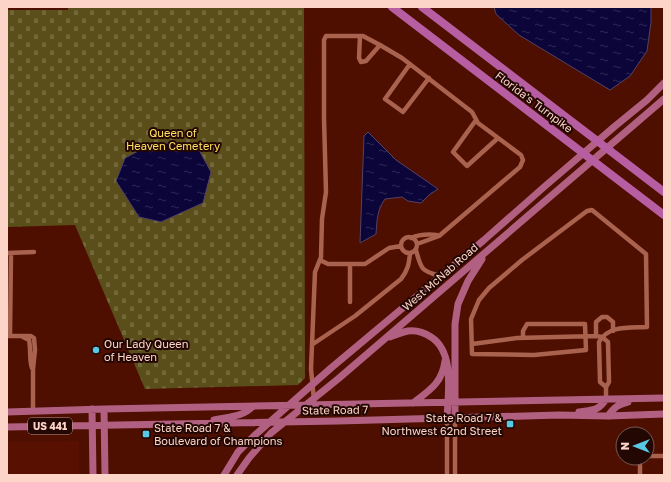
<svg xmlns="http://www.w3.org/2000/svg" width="671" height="482" font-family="'Golos Text',sans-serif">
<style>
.built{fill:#581000}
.cemetery{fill:url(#cemetery-stones)}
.water{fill:url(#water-ripples);stroke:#534365}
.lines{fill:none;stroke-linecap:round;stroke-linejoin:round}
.street{stroke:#a9624e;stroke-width:4.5}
.primary{stroke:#b16081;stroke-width:7}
.highway{stroke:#b75ea3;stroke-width:8}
.poi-dot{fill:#58c8e4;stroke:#220703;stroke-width:1.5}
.labels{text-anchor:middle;stroke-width:4;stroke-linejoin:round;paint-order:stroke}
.shield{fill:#220703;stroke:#bb968d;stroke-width:1}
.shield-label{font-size:10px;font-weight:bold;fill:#fcd4c8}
.street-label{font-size:11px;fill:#fcd4c8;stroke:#220703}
.park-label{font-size:11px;fill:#ffe15f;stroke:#220703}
.poi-label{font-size:11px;fill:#fcd4c8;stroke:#220703;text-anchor:start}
</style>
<defs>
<pattern id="cemetery-stones" width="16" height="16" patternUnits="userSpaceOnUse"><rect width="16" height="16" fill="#5a4e1a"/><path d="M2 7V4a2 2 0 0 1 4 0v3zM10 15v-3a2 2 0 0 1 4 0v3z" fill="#73673a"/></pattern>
<pattern id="water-ripples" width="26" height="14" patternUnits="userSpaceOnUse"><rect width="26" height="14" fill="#0b053a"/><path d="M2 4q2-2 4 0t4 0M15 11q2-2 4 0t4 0" fill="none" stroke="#2f2955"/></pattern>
</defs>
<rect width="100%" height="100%" fill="#4e0e00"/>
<!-- built -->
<path class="built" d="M79 441V475H7V442Z"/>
<!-- cemetery -->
<path class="cemetery" d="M68 7H304L305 378 298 385 145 389 75 225 7 227V10H68Z"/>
<!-- water -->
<path class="water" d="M494 7H651V22L647 51 630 76 610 90 519 35 496 14Z
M368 132 396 160 438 189 429 195 421 203 408 201 402 197 385 199C377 210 377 220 376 234L360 243 364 136Z
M175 142 199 150 211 172 203 203 161 222 139 217 116 181 125 158 148 146Z"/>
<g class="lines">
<!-- street -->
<path class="street" d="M360 36 359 58 361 62 366 61 380 45
M410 64 385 99 403 112 429 78
M476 120 453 152 467 166 498 138
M401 245a8 8 0 1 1 16 0a8 8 0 1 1-16 0Z
M411 238C420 234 428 234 437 235
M416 250C421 269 421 271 440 276
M7 253 34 252
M320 260 328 264H365L389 248 401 246
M350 264V302
M7 336H31L34 338 35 350 33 369V411
M10 336 11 253
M596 336V322L602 317H607L613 322V331
M23 337 29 340C31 349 29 359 32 368
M523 338V331L527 324H585L586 350 534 355 472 354 471 319 479 300 489 288 522 260 587 211 592 210 646 254 647 327C630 328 608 325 599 342L600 382 606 387
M313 344 355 316 401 279C408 270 409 264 410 253
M472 344 517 338 596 336 602 337 608 342 609 382 606 387V399
M314 400 311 369 315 272 321 257 322 219 326 192 324 118V40L326 36H363L380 45 402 58 472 112 478 123 521 155 523 160 520 167 439 236 417 244
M447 418V475
M455 418V475
M647 456H664
M640 475V458"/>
<!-- primary -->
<path class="primary" d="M390 337C396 335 402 332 408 331 416 330 425 333 431 337 455 352 448 394 447 418
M413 403C430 390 442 383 445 361
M92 409 93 475
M104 409 105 475
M7 412 104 409 664 398
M579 412C592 410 599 411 606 399
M608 416C614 407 619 404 628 402
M455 418V324L458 304 468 281 482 259
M214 420C227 417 243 417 252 407
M7 427 338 421 559 415 608 416 664 414
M224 475 238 452 255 435 331 368 484 240 544 187 614 127 647 100 664 83
M237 475 249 458 271 433 338 379 664 99"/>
<!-- highway -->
<path class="highway" d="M392 7 664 215
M422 7 664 192"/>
</g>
<!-- markers -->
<g class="poi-dot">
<circle cx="96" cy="350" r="4"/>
<rect x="506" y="420" width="8" height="8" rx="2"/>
<rect x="142" y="430" width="8" height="8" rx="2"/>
</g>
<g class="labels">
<!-- shield labels -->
<rect class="shield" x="28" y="418" width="44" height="16" rx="3"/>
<g class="shield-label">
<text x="50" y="430">US 441</text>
</g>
<!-- street labels -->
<g class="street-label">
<text transform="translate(534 102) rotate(37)" y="4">Florida's Turnpike</text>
<text transform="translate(440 277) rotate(-41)" y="4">West McNab Road</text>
<text transform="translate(335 410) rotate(-1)" y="4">State Road 7</text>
</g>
<!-- park labels -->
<g class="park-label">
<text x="173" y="137">Queen of<tspan x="173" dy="13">Heaven Cemetery</tspan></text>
</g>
<!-- poi labels -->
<g class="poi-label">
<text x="104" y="348">Our Lady Queen<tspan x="104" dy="13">of Heaven</tspan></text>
<text x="502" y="422" text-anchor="end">State Road 7 &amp;<tspan x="502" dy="13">Northwest 62nd Street</tspan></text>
<text x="154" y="432">State Road 7 &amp;<tspan x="154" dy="13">Boulevard of Champions</tspan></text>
</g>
</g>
<!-- border -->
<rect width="671" height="482" fill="none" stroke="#fcd4c8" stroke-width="16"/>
<!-- north arrow -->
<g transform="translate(635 446) rotate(270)"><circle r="19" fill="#220703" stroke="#795952"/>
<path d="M0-3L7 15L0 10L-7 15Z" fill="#58c8e4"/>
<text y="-6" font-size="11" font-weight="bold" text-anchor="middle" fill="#fcd4c8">N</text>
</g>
</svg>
